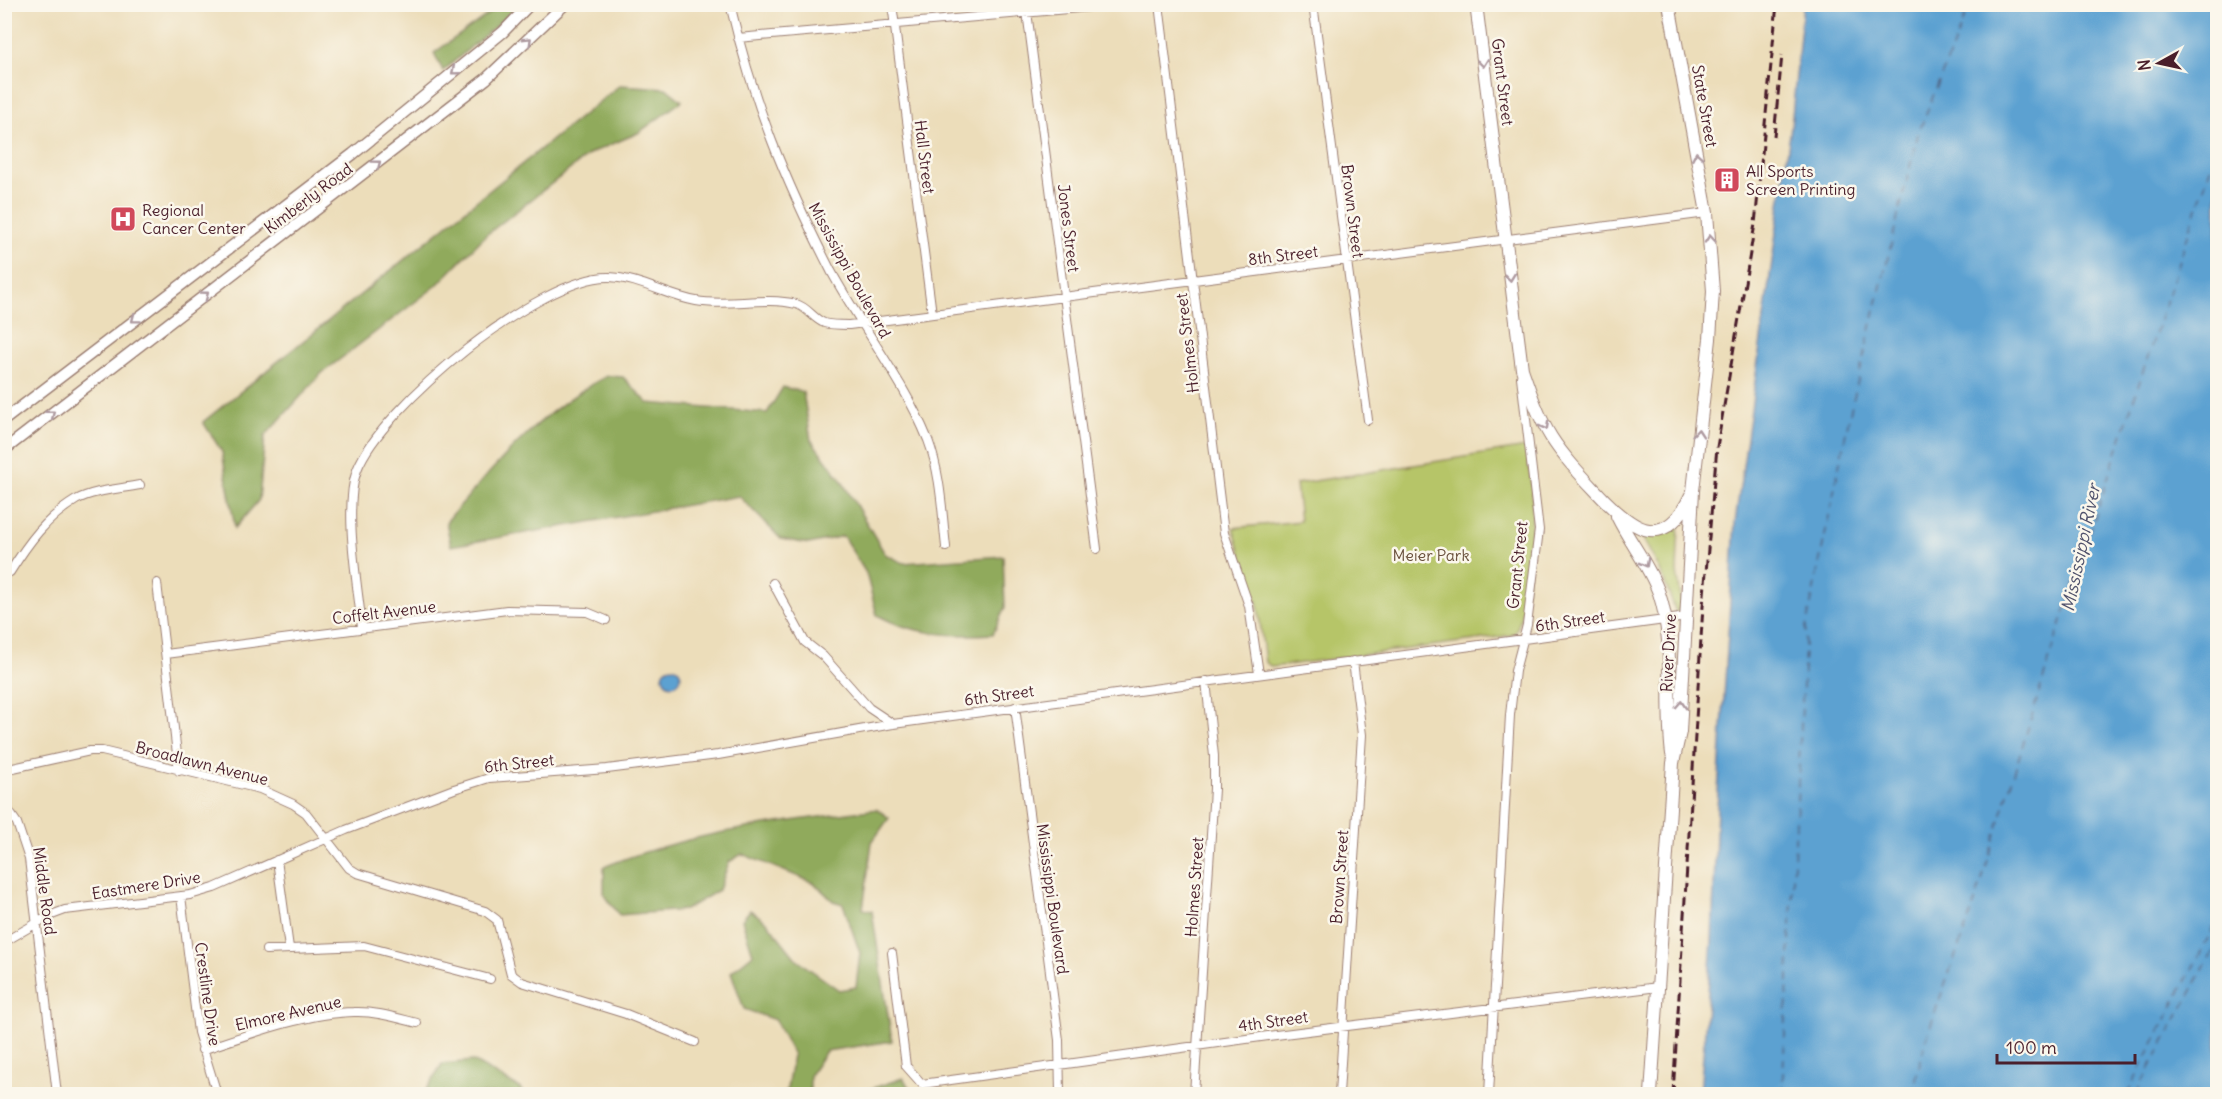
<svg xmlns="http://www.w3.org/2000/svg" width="2222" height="1099" font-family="Delius,sans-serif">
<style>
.green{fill:#b6c567;stroke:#807249;stroke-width:1.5}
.forest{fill:#90aa5c;stroke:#6d6444;stroke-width:1.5}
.water{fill:#5ca1d1;stroke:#53607e;stroke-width:1.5}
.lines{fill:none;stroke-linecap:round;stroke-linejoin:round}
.ferry{stroke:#51536d;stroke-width:1.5;stroke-dasharray:8 6;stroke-linecap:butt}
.minor-casing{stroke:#9b7e72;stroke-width:10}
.secondary-casing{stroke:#9b7e72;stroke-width:13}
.primary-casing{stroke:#9b7e72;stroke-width:14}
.minor{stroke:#fff;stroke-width:8}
.secondary{stroke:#fff;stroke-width:10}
.primary{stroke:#fff;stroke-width:12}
.rail{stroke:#4a1f2b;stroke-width:3;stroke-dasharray:9 4.5;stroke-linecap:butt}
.oneway{stroke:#ae9aa0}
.labels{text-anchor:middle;stroke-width:5;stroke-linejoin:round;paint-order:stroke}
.street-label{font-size:16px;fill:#4a1f2b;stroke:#fbf7ec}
.poi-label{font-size:16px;fill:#4a1f2b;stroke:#fbf7ec;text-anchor:start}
.park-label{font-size:16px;fill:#6a513d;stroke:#fbf7ec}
.water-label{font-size:18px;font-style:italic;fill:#51536d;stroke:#fbf7ec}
</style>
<rect width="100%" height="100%" fill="#fbf7ec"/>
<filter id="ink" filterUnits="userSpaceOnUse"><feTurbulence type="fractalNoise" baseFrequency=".0167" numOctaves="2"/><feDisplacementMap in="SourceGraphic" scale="12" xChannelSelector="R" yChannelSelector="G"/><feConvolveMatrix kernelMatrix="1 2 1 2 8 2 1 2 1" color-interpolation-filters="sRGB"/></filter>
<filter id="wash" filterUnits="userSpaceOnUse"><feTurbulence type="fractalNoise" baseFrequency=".008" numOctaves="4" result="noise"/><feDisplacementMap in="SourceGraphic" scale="24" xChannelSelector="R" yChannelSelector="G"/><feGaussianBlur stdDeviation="1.35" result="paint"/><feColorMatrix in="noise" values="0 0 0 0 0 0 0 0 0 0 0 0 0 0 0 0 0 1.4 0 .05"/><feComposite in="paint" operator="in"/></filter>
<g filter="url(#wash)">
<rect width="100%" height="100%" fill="#ecddba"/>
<!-- green -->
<path class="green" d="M1526 447C1528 462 1531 478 1532 493 1533 517 1528 620 1513 635L1272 667 1265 662 1258 606 1233 528 1300 521 1296 484Z
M1679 524 1677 572 1682 605 1677 615 1660 570 1641 535 1666 533Z"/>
<!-- forest -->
<path class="forest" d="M501 5H520L443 71 434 53Z
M620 85 666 88 682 101 638 133 591 153 486 235 436 286 322 373 265 436 259 500 235 528 222 452 203 422Z
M607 376 623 377 648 403 767 413 783 387 803 392 811 440 840 478 885 554 903 563 1003 556 1005 607 993 634C952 637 914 635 877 615L866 573 843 536 809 544 781 539 739 496 451 546 446 522C493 467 541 410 607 376Z
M877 809 889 818 872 842 863 909 872 911 892 1041 826 1051 810 1075V1094H786L793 1055 775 1020 744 1009 731 972 753 954 742 920 750 910 767 922 797 960 839 990 856 987 860 953 843 904 833 901 814 883 742 854 729 862 719 890 685 910 619 915 604 894V867C692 831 784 822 877 809Z
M473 1061 521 1089 523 1094H424L442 1064Z
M903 1078 914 1094H870V1089Z"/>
<!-- water -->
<path class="water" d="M1803 5H2217V1094H1700L1712 941 1717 808 1735 523 1791 127Z
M663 676a9 9 0 1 1 18 0a9 9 0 1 1-18 0Z"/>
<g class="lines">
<!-- ferry -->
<path class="ferry" d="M1782 1094 1806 628 1850 413 1918 134 1970 4
M1913 1094C1927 1017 1963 945 1985 870 2057 626 2139 385 2218 144
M2127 1094 2218 919
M2136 1094 2218 942"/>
</g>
</g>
<g filter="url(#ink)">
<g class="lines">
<defs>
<path id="minor" d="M730 4C753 103 785 181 831 271 862 328 903 379 928 440 941 474 942 512 946 547
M892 4 932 314
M1026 4 1097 549
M1159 4 1224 533 1249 606 1259 674
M1313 4 1368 420
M738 38 1124 4
M4 575 10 572C28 543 46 518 76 500 94 490 120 489 140 485
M157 583 179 771
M773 583 805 642 823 656 869 708 893 724
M362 628C358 586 343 509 357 470 381 407 541 276 609 277 639 278 667 296 696 301 729 307 764 296 796 304 807 307 812 317 822 322 829 326 841 324 849 325L1707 213
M166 654 507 610 587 612 606 620
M1015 707 1059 1040 1060 1094
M4 770 90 751H102L260 789 293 804 306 813 349 868 357 873 485 911 497 920 511 974 522 982 626 1014 695 1042
M4 804 17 823 29 859 57 1094
M277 860 289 948
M181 896 198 1032 217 1094
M4 942 49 916 65 910 190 895 214 888 346 830 454 789 489 778 607 769 718 755 893 724 1687 617
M266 950 364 946 490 979
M892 953 906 1066 922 1084 1268 1036 1658 987
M202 1050C247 1035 306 1013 354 1012 375 1011 397 1018 417 1023
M1194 1094 1214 789V756L1206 681
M1339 1094 1362 735 1353 661
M1489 1094 1510 715 1515 671 1527 625 1539 530 1521 377"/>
<path id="secondary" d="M4 420 353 154 503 32 530 4
M4 450 486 79 565 4"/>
<path id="primary" d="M1476 4 1522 369C1530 392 1538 416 1551 437 1563 456 1579 473 1595 490 1629 527 1663 556 1691 495
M1617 516C1630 543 1649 565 1659 593 1676 644 1665 701 1672 754
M1651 1094 1673 763 1680 732 1693 491 1710 339 1713 291 1707 213 1669 4"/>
</defs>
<!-- minor casing -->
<use href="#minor" class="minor-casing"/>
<!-- secondary casing -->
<use href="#secondary" class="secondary-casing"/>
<!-- primary casing -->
<use href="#primary" class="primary-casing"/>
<!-- minor -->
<use href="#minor" class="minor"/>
<!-- secondary -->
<use href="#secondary" class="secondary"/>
<!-- primary -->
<use href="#primary" class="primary"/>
<!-- rail -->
<path class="rail" d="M1774 136 1782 55
M1673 1094 1703 606 1717 447 1755 224 1777 4"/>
</g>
<!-- one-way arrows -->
<defs><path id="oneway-chevron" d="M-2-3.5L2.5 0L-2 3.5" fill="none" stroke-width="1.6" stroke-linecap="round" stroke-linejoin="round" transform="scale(1.5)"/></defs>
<g class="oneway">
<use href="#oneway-chevron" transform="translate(528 41) rotate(-44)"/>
<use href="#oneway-chevron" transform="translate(1483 63) rotate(83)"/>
<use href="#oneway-chevron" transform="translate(455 71) rotate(141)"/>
<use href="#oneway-chevron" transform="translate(1697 156) rotate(-100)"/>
<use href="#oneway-chevron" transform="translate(377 164) rotate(-37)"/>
<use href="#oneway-chevron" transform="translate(1710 239) rotate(-95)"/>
<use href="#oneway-chevron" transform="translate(1510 277) rotate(83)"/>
<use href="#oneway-chevron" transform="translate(205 295) rotate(-37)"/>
<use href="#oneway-chevron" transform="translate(135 319) rotate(143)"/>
<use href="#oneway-chevron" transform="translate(51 414) rotate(-38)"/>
<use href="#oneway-chevron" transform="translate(1545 426) rotate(62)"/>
<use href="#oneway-chevron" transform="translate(1698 433) rotate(-85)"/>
<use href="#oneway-chevron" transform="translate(1645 563) rotate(62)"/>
<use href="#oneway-chevron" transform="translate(1681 705) rotate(-87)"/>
</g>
</g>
<!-- icons -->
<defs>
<symbol id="building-square" viewBox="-11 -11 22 22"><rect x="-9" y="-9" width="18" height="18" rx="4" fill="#d1495b" stroke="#fbf7ec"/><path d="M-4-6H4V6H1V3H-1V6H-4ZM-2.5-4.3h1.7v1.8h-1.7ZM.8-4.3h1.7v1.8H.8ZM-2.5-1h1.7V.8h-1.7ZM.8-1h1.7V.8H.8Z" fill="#fff"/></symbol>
<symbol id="hospital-square" viewBox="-11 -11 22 22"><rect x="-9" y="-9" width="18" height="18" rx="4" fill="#d1495b" stroke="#fbf7ec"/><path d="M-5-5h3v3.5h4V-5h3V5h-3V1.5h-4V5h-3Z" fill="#fff"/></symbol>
</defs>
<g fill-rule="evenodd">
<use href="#building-square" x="1712" y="165" width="30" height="30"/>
<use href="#hospital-square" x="108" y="204" width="30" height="30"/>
</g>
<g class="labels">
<!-- street labels -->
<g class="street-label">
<text transform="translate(1503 82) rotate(83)" y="6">Grant Street</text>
<text transform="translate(1705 106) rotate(80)" y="6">State Street</text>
<text transform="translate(925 157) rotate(83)" y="6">Hall Street</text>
<text transform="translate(308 198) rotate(-37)" y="6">Kimberly Road</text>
<text transform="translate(1353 211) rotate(83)" y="6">Brown Street</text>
<text transform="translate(1069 228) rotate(83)" y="6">Jones Street</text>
<text transform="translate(1283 255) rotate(-7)" y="6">8th Street</text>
<text transform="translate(850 270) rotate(61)" y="6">Mississippi Boulevard</text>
<text transform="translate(1187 343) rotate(-97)" y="6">Holmes Street</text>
<text transform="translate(1517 565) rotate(-84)" y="6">Grant Street</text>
<text transform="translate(384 612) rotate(-7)" y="6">Coffelt Avenue</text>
<text transform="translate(1570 621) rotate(-8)" y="6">6th Street</text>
<text transform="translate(1668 653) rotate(-87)" y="6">River Drive</text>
<text transform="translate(999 695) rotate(-8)" y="6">6th Street</text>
<text transform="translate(202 763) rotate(14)" y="6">Broadlawn Avenue</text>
<text transform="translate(519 763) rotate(-6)" y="6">6th Street</text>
<text transform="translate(1339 877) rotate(-86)" y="6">Brown Street</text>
<text transform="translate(146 885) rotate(-9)" y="6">Eastmere Drive</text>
<text transform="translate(1194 887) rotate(-86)" y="6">Holmes Street</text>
<text transform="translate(45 891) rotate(82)" y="6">Middle Road</text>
<text transform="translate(1053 899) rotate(82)" y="6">Mississippi Boulevard</text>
<text transform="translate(208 994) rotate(82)" y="6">Crestline Drive</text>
<text transform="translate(288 1013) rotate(-13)" y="6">Elmore Avenue</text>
<text transform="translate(1273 1021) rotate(-8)" y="6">4th Street</text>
</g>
<!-- poi labels -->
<g class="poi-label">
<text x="1746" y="177">All Sports<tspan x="1746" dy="18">Screen Printing</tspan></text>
<text x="142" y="216">Regional<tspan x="142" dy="18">Cancer Center</tspan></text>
</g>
<!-- park labels -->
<g class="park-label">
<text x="1431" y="561">Meier Park</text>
</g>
<!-- water labels -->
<g class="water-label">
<text transform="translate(2081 548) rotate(-78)" y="6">Mississippi River</text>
</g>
</g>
<!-- margin -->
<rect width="2222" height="1099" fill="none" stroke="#fbf7ec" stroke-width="24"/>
<!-- north arrow -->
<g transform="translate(2159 63) rotate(262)" stroke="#fbf7ec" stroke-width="4.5" paint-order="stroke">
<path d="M0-4.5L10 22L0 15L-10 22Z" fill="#4a1f2b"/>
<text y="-9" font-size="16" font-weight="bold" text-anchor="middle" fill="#4a1f2b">N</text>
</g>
<!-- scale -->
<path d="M1997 1054v9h138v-9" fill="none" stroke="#4a1f2b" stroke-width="3"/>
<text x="2006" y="1054" font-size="18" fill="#4a1f2b" stroke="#fbf7ec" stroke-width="4.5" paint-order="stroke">100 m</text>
</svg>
